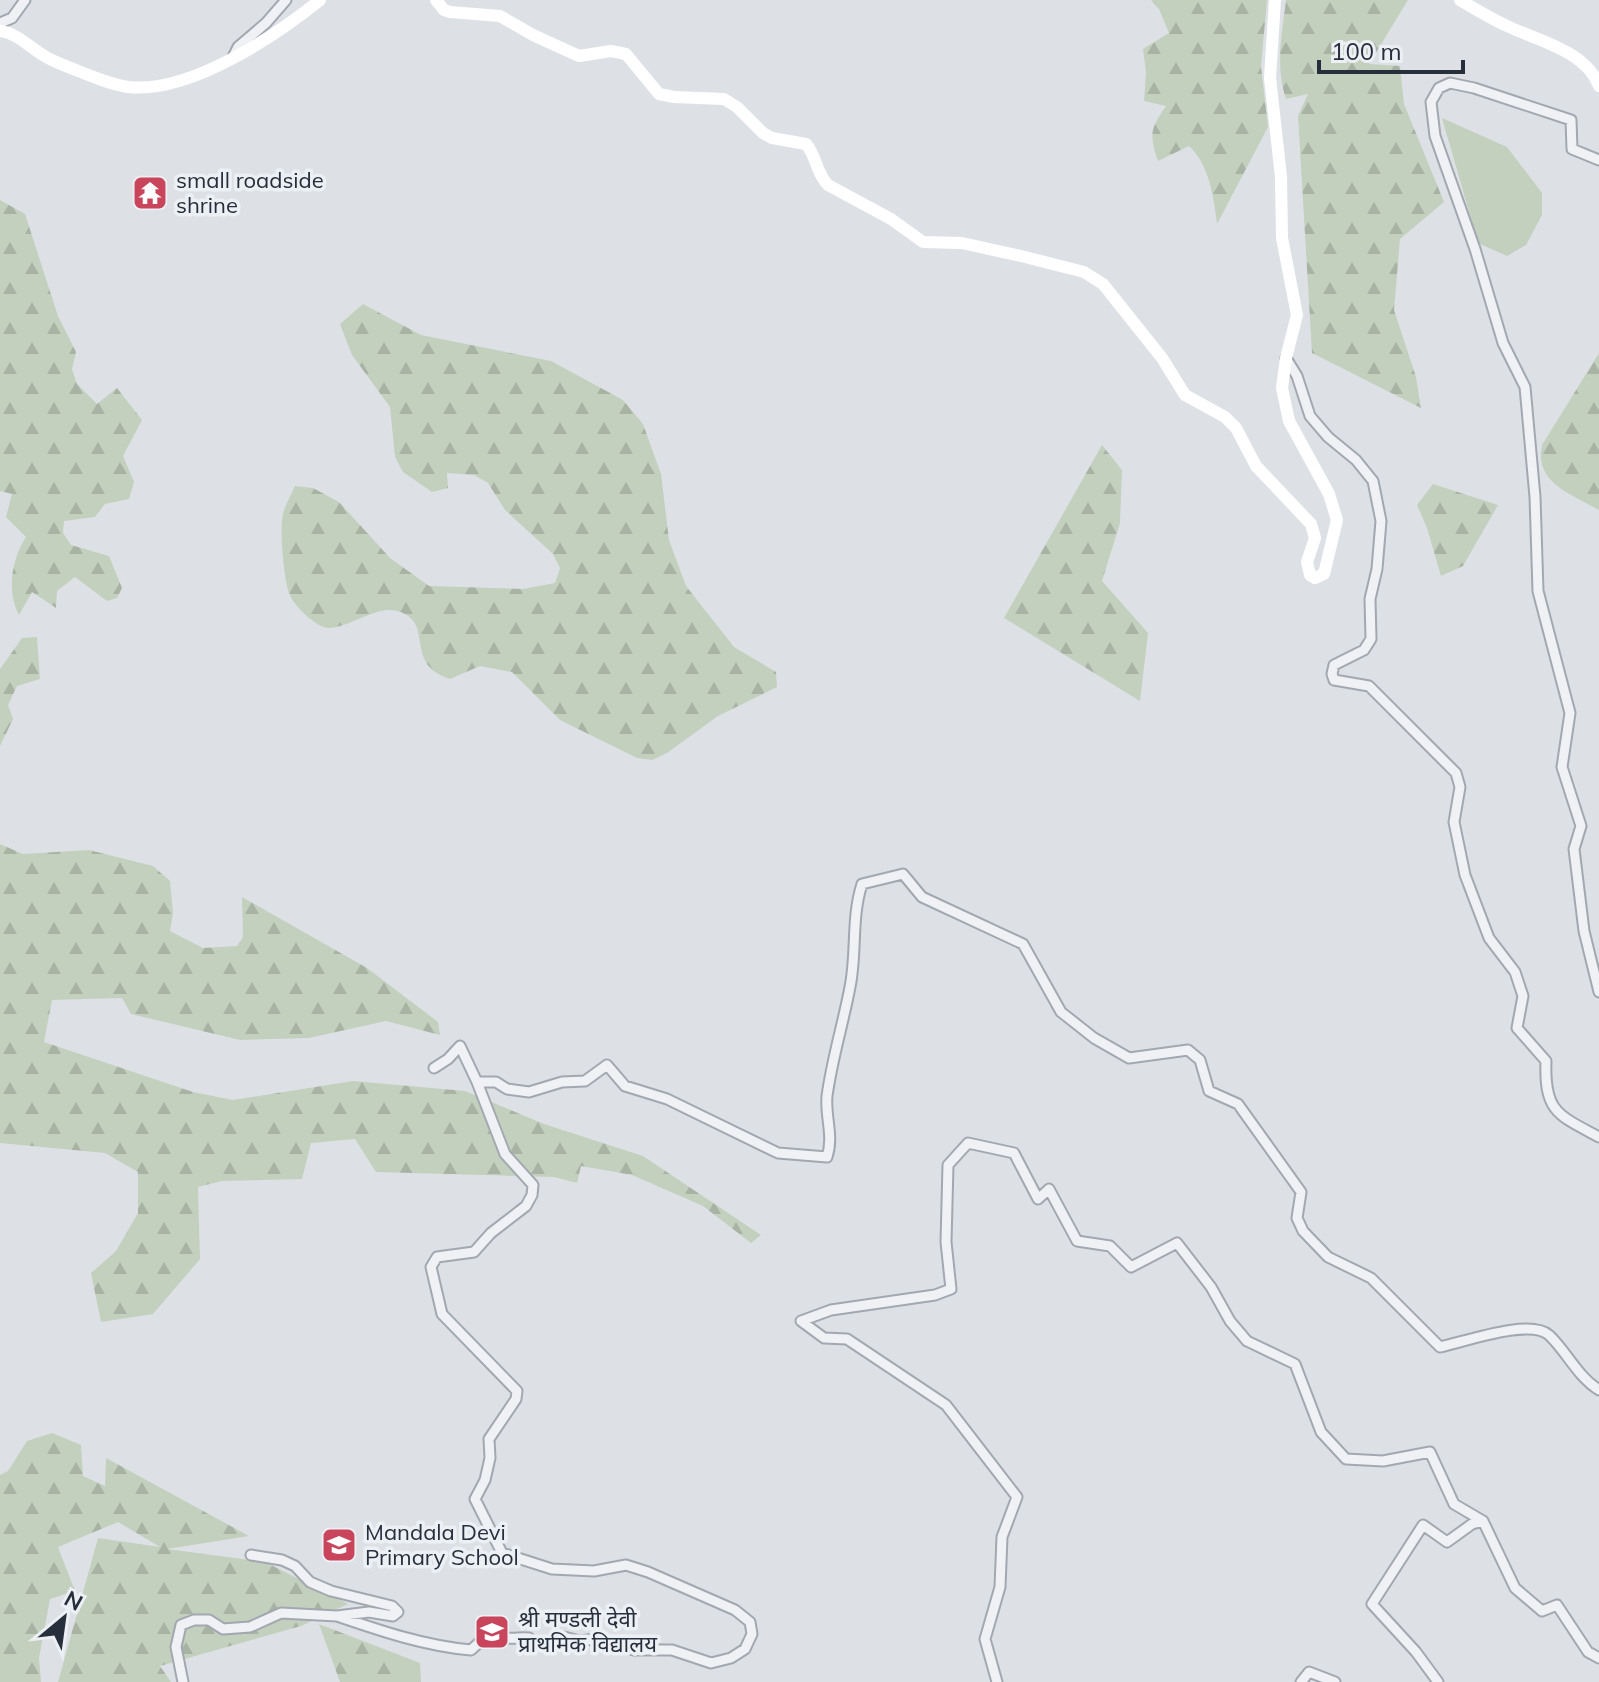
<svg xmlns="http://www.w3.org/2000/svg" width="1599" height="1682" font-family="Mulish,'Noto Sans Devanagari',sans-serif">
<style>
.green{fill:#c3d0be}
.forest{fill:url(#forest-firs)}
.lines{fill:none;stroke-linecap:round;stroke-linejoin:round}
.minor-casing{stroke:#a3a8b0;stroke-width:13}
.minor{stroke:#eff1f5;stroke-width:9}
.secondary{stroke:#fff;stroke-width:12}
.labels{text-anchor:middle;stroke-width:7;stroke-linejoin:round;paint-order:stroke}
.poi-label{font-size:22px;fill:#272f3c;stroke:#ecf0f4;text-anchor:start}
</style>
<defs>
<pattern id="forest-firs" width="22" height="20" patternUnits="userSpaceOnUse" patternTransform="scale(2)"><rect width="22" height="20" fill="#c3d0be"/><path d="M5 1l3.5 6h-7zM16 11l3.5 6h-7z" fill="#a8b3a4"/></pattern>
</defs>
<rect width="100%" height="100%" fill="#dde1e6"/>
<!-- green -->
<path class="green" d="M1442 118 1507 147 1542 193V215L1526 245 1507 256 1478 243Z"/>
<!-- forest -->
<path class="forest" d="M1151 0H1267L1261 66 1268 127 1217 224C1214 198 1209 164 1189 146L1158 161C1149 134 1150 129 1166 106L1144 101 1146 73 1143 49 1169 33 1159 9Z
M1286 0H1408L1369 64 1400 66 1404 104 1444 202 1400 239 1394 310 1416 377 1421 408 1312 353 1298 116 1308 94 1286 99C1275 65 1282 34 1286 0Z
M0 200 25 214 58 316 76 352 72 369 77 384 97 404 117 388 142 420 123 456 134 482 129 499 105 504 95 517 64 521 63 533 71 545 109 556 122 588 117 598 107 601 75 577 57 591 56 608 32 592 19 615C6 591 12 559 26 537L6 517 12 494 0 491Z
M363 304 421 335 551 361 623 400 643 424 661 474 669 540 686 586 734 647 776 672 777 687 718 716 667 753 652 760 637 758 560 720 512 672 480 666 450 679C405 664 432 629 405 614 381 600 354 627 329 628 316 628 293 605 289 593 284 578 279 529 283 514 285 505 291 495 295 486L313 488 339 502 390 558 429 586 523 589 555 583 560 568 553 554 505 510 488 483 474 475 447 473 448 488 432 492 403 472 395 457 390 407 352 355 340 324Z
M1599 353V510C1571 494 1534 483 1542 445Z
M1102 445 1122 470 1120 523 1102 581 1148 633 1140 701 1004 618Z
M1433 484 1498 505 1463 566 1441 576 1427 528 1417 505Z
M37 637 40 679 17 686 8 705 13 719 0 746V669L22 638Z
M0 844 23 854 89 850 153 866 170 881 173 913 170 931 203 948 237 946 243 937 242 897 367 968 438 1022 440 1035 386 1021 309 1038 240 1040 131 1014 122 998 52 1000 44 1042 193 1092 233 1100 353 1081 465 1091 544 1124 643 1156 761 1235 751 1243 703 1206 632 1175 581 1166 577 1183 554 1177 376 1172 355 1139 311 1143 302 1179 222 1181 198 1187 200 1259 153 1314 101 1322 91 1273 116 1251 138 1213V1172L105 1153 0 1143Z
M52 1433 81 1445 83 1476 105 1486 106 1458 249 1536 167 1549 265 1562 348 1604 301 1626 160 1666 171 1682H58L98 1538 160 1547 118 1522 58 1547 75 1591 50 1599 39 1658 41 1682H0V1475L8 1471 27 1441Z
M319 1624 420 1663 421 1682H340Z"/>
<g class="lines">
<defs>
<path id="minor" d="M0 23 12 18 25 0
M233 57 238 47 266 23 286 0
M1599 160 1572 149 1571 120 1474 88 1450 83 1439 88 1431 102 1435 136 1475 249 1503 343 1525 387 1535 497 1538 591 1570 713 1562 767 1581 826 1574 849 1584 931 1599 992
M1286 358 1297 376 1310 416 1328 437 1356 460 1373 481 1381 521 1377 569 1370 599 1371 639 1364 650 1334 665 1332 674 1334 680 1369 686 1456 773 1460 787 1454 822 1465 875 1489 938 1515 972 1523 996 1517 1028 1546 1061C1544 1112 1558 1115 1599 1137
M434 1068 448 1059 460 1046 477 1082H496L507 1089 529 1092 562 1082 585 1081 607 1065 625 1086 667 1099 778 1153 827 1157C834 1136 825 1117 827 1096 832 1059 843 1024 850 987 857 953 851 918 862 884L903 874 922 897 1023 944 1061 1012 1094 1038 1129 1058 1188 1050 1200 1060 1209 1091 1238 1104 1301 1192 1297 1218 1303 1231 1328 1257 1371 1278 1440 1347C1464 1342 1530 1318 1549 1335 1567 1352 1577 1376 1599 1390
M251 1555 282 1560 295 1566 310 1582 331 1591 392 1606 398 1612 393 1616 369 1612 337 1616C381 1631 425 1646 471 1650 486 1636 487 1633 508 1638 514 1639 522 1637 529 1638L535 1645 564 1637 580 1641 594 1639 634 1650H672L711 1663 731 1658 745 1649 752 1634 750 1622 735 1610 648 1572 626 1565 594 1571 552 1569 502 1553 475 1499 485 1480 490 1458 489 1439 516 1399 517 1391 442 1314 431 1267 437 1257 474 1252 491 1233 526 1206 532 1195 533 1185 505 1154 477 1082
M183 1682 176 1647 181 1625 194 1620H209L223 1629 250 1627 281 1613 337 1616
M997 1682 985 1639 1000 1587 1002 1537 1017 1497 946 1405 847 1339 824 1338 801 1321 831 1310 935 1295 951 1289 946 1242 948 1165 968 1143 1014 1153 1038 1199 1049 1189 1077 1241 1110 1246 1131 1267 1177 1243 1211 1287 1230 1321 1247 1341 1295 1364 1321 1432 1346 1459 1383 1461 1430 1452 1454 1504 1483 1521 1515 1588 1542 1611 1557 1605 1588 1652 1599 1658
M1301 1682 1309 1672 1335 1682
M1438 1682 1416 1652 1372 1604 1423 1525 1447 1542 1472 1524 1483 1521"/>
</defs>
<!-- minor casing -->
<use href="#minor" class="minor-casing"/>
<!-- minor -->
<use href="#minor" class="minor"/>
<!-- secondary -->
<path class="secondary" d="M436 0 444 10 450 12 500 16 533 35 579 56 611 51 626 54 659 94 674 97 724 99 737 107 763 133 772 138 806 144C817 157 816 173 828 185L891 219 923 242 962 243 1021 256 1084 272 1103 284 1162 358 1185 395 1225 417 1236 428 1256 466 1311 524 1315 538 1307 562 1310 575 1315 578 1324 574 1337 520 1329 494 1289 421 1282 388 1286 358 1297 315 1282 238 1281 177 1270 78 1275 0
M1460 0C1475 9 1490 18 1505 25 1535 40 1586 50 1599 86
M0 31C18 33 32 50 48 58 57 63 66 66 76 70 93 77 110 84 128 87 189 94 274 37 320 0"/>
</g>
<!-- icons -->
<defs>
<symbol id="temple-square" viewBox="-11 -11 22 22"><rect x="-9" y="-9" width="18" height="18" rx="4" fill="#c8455c" stroke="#ecf0f4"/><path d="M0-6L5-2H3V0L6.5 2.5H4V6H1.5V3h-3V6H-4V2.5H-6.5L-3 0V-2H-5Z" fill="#fff"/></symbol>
<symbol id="school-square" viewBox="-11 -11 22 22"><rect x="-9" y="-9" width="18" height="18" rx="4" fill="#c8455c" stroke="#ecf0f4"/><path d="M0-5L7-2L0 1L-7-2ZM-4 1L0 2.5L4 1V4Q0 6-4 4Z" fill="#fff"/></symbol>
</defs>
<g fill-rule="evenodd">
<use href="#temple-square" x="130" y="173" width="40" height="40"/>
<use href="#school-square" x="319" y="1525" width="40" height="40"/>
<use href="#school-square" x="472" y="1612" width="40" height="40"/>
</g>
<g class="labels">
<!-- poi labels -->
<g class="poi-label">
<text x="176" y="188">small roadside<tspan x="176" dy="25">shrine</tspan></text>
<text x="365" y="1540">Mandala Devi<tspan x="365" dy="25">Primary School</tspan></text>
<text x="518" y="1627">श्री मण्डली देवी<tspan x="518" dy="25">प्राथमिक विद्यालय</tspan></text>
</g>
</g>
<!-- north arrow -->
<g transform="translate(64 1618) rotate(29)" stroke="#ecf0f4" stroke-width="6" paint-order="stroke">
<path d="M0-6L14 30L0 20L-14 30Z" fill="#272f3c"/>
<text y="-12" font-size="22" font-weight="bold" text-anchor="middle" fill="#272f3c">N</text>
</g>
<!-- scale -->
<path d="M1319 60v12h144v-12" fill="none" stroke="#272f3c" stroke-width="4"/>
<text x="1331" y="60" font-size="24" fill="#272f3c" stroke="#ecf0f4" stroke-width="6" paint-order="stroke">100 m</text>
</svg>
